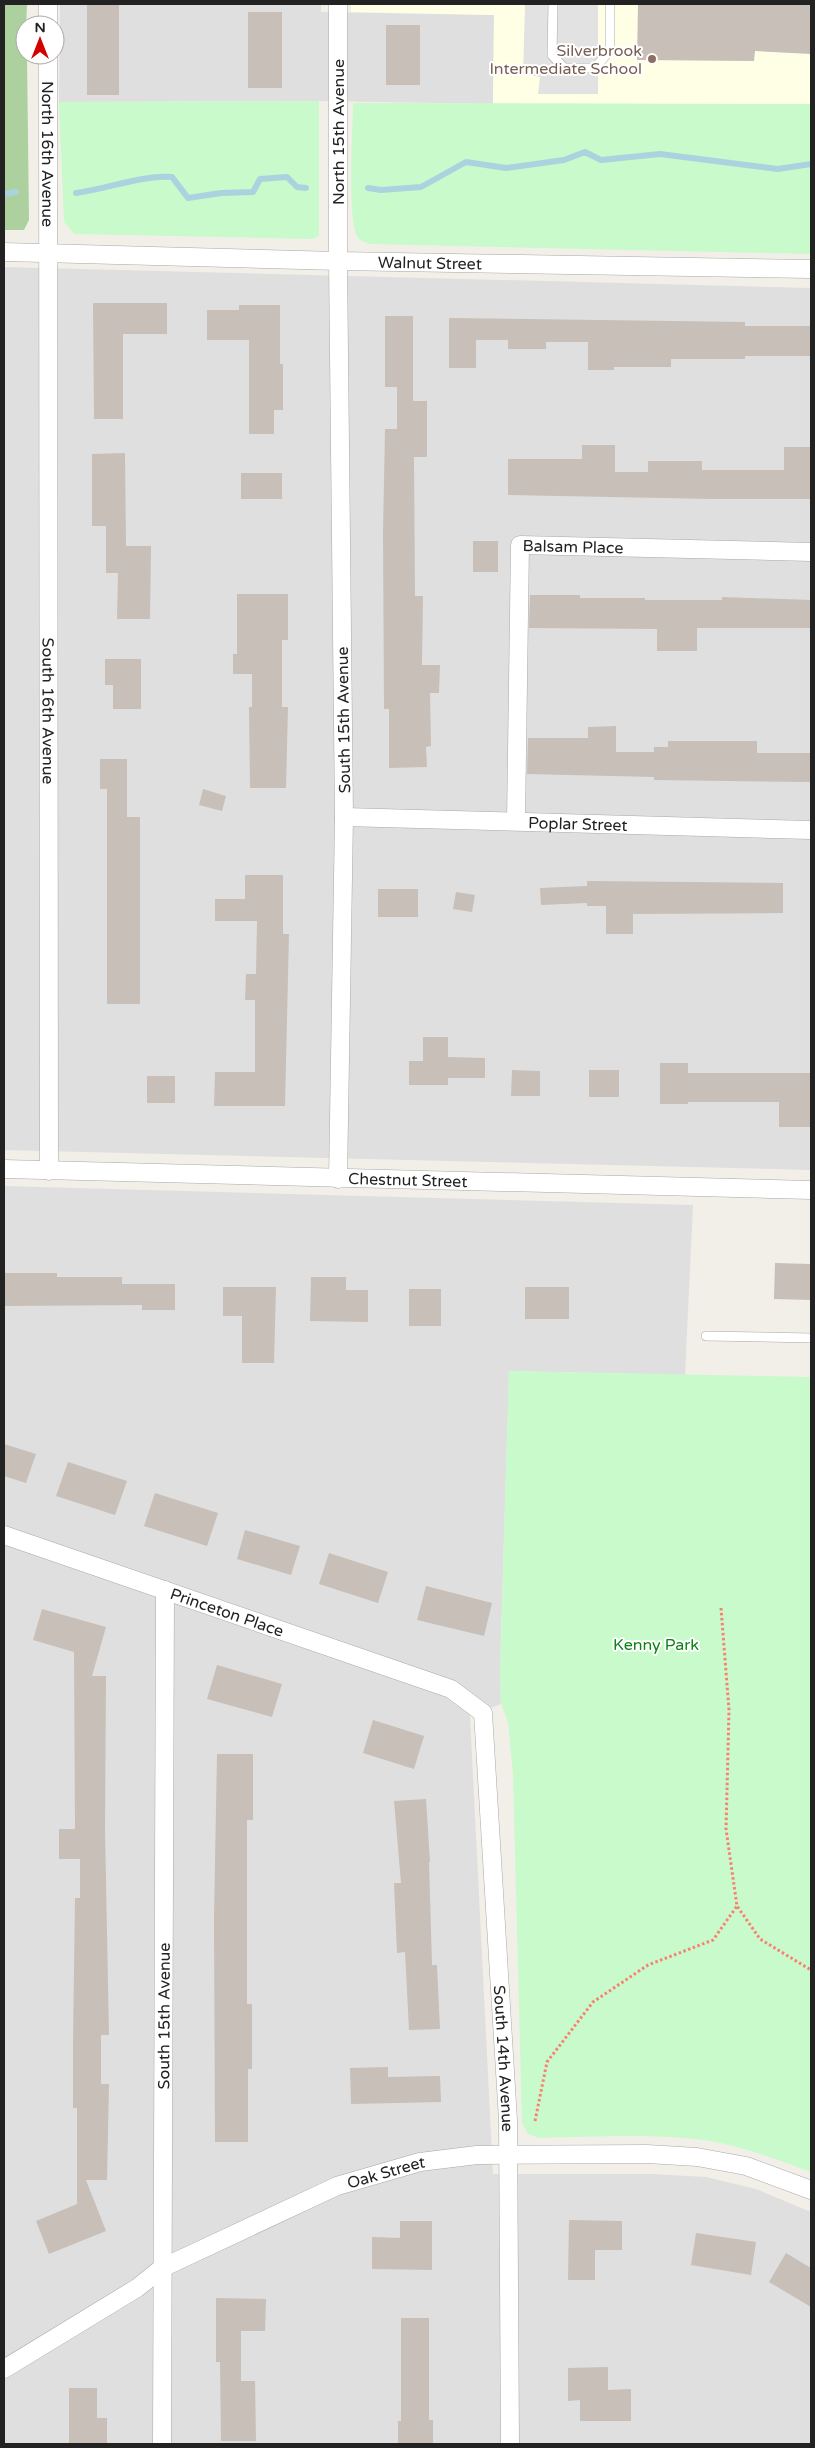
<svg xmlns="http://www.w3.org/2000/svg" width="815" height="2448" font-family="'Varela Round',sans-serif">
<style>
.residential{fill:#e0dfdf}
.education{fill:#ffffe5}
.forest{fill:#add19e}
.park{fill:#c8facc}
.parking{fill:#e2e2e2}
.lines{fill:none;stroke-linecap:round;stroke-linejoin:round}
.stream{stroke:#aad3df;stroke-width:6}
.building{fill:#c7bfb8}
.lane-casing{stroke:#a9a9a9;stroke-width:10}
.street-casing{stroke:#a9a9a9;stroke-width:19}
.path{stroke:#fa8072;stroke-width:3;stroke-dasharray:2.5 2.5;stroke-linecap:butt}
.lane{stroke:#fff;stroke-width:9}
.street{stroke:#fff;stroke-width:18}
.education-dot{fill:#8d6e63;stroke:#fff;stroke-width:2}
.labels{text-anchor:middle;stroke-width:4;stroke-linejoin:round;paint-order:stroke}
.education-label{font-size:16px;fill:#785e54;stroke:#fff;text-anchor:end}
.street-label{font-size:16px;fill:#222;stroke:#fff}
.park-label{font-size:16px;fill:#0c8416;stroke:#fff}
</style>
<rect width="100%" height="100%" fill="#f2efe9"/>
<!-- residential -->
<path class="residential" d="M60 4H321V12L494 15 493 104 319 101 59 102Z
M4 267 811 288V1170L4 1150Z
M4 1186 693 1205 685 1375 509 1371 500 1672 501 1704 470 1716 493 2174H652L706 2177 756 2189 811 2212V2444H4Z"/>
<!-- education -->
<path class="education" d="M351 4H811V104H493L494 15 351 12Z"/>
<!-- forest -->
<path class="forest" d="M4 4H27L25 55H27L29 220 24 230H4Z"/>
<!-- park -->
<path class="park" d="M319 101V236L312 239 74 234 64 222 59 102Z
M353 103 811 104V254L370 244C364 242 360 241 357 236 347 216 353 130 353 103Z
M509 1371 811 1377V2172C778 2160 745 2147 710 2141 653 2133 595 2137 539 2138L528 2134 522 2123 513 1775 508 1722 501 1704 500 1672Z"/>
<!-- parking -->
<path class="parking" d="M525 4H598V94H538L540 77 523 74Z"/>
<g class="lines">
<!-- stream -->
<path class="stream" d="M368 188 381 190 421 187 466 162 506 168 564 160 585 152 601 160 660 154 778 169 811 164
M76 193C108 189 140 175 172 177L188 198 221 193 253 192 260 179 287 177 297 187 306 188
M4 194 16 192"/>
</g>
<!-- building -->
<path class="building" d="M87 4H119V95H87Z
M638 4H811V54L755 51 754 61 637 60Z
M248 12H282V88H248Z
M386 25H420V85H386Z
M93 303H167V334H123V419H94Z
M239 305H280V364H283V410H274V434H249V340H207V310H239Z
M385 316H413V401H427V457H414L415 596H423L422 665H440L439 693H430L431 746 426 747 427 767 389 768V709H384L383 532 385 429H397V387H385Z
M449 318 745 322V326H811V356H745V359H671V367H614V370H588V342H546V349H508V340H476V368H449Z
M582 445H615V472H648V461H702V470H784V447H811V499H714L508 495V459H582Z
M125 453 126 546H151L150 619H117L118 573H106V526H92V454Z
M241 473H282V499H241Z
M473 541H498V572H473Z
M237 594H288V640H282V707H288L286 788H250L249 707H252V674H233V654H237Z
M530 595H580V598H645V600H722V597L811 600V628H697V651H657V629L529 628Z
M105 659H141V709H113V685H105Z
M616 726V752H654V747H668V741H757V753H811V782L654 780V777L527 774 528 738H588V727Z
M100 759H127V817H140V1004H107V789H100Z
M203 789 226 796 222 811 199 805Z
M245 875H283V934H289L285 1106H214L215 1072H255V1000H245L246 974H256L257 921H215V899H245Z
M587 881 783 883V913L633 914V934H606V906H587V903L541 905 540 888 587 886Z
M378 889H418V917H378Z
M456 892 475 895 472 912 453 909Z
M423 1037H448V1057L485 1058V1078H448V1085H409V1061H423Z
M660 1063H688V1073H811V1127H779V1102H688V1104H660Z
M512 1070 540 1071V1096H511Z
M589 1070H619V1097H589Z
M147 1076H175V1103H147Z
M775 1263 811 1264V1300L774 1299Z
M4 1273H57V1277H122V1284H175V1310H142V1305L4 1306Z
M311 1277H346V1290H368V1322L310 1321Z
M223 1287H276L274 1363H242V1316H223Z
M525 1287H569V1319H525Z
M409 1289H441V1326H409Z
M4 1444 36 1454 26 1483 4 1476Z
M68 1462 127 1481 115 1515 56 1496Z
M155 1493 218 1513 207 1546 144 1526Z
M245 1530 300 1546 291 1575 237 1559Z
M329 1553 388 1572 378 1603 319 1584Z
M426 1586 492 1603 484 1636 417 1620Z
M42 1609 106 1627 92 1676H106L105 1829 109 2035H101V2084H109L107 2180H86L106 2231 49 2254 36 2221 77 2204V2108H73V2044L75 1898H80V1859H59V1829H75L74 1652 33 1640Z
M217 1665 282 1684 272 1717 207 1699Z
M373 1720 424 1736 414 1769 363 1753Z
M217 1754H253V1820H247V2004H252V2069H248V2142H215L214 1918Z
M426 1799 430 1862H429L432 1965H437L440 2029 409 2030 405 1952 397 1953 394 1883H401L394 1801Z
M388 2067V2077L440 2076 441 2102 351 2104 350 2068Z
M569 2220 622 2221V2250H595V2280H568Z
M400 2221H432V2270L372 2269V2237L400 2238Z
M696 2233 756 2242 751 2275 691 2265Z
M786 2253 811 2268V2307L769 2282Z
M216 2298 266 2299 265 2331H241V2381H255L256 2441H221L220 2362H216Z
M401 2318H429V2420H433V2444H398V2421H401Z
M608 2367V2390L631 2389V2421H580V2400L568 2401V2368Z
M69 2388H97V2418H107V2444H69Z"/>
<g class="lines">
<defs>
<path id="lane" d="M553 4 552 55 564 68H595L610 50V4
M706 1336 811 1338"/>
<g id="street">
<path d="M48 4V25"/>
<path id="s1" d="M48 55 49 1171"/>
<path id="s2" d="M4 252 338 261 811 269"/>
<path id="s3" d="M344 817 811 830"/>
<path id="s4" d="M516 821 520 545 811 552"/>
<path id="s5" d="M4 1169 811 1190"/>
<path d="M338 1179 344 817 338 261V4"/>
<path id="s6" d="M4 1535 451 1689 483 1713 508 2120 510 2444"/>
<path id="s7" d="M4 2369 137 2288 162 2268 337 2186 420 2162 477 2155 647 2154 697 2157 746 2166 811 2190"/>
<path id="s8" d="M162 2444 165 1590"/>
</g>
</defs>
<!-- lane casing -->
<use href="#lane" class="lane-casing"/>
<!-- street casing -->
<use href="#street" class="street-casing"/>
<!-- path -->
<path class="path" d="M721 1608 729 1710 726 1829 737 1906 760 1939 811 1970
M535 2121 547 2062 593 2002 648 1965 713 1940 737 1906"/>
<!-- lane -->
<use href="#lane" class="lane"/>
<!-- street -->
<use href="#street" class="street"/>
</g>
<!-- markers -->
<circle class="education-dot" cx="652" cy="59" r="5"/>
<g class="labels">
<!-- education labels -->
<g class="education-label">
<text x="642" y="56">Silverbrook<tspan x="642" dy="18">Intermediate School</tspan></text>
</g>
<!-- street labels -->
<g class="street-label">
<text transform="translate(338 132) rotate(-90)" y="6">North 15th Avenue</text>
<text dy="6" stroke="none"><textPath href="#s1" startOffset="99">North 16th Avenue</textPath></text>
<text dy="6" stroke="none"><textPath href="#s2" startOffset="426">Walnut Street</textPath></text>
<text dy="6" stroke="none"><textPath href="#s4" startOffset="329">Balsam Place</textPath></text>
<text dy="6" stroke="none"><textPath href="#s1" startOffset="656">South 16th Avenue</textPath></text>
<text transform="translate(343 720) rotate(-91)" y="6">South 15th Avenue</text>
<text dy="6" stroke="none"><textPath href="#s3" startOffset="234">Poplar Street</textPath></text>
<text dy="6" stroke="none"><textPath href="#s5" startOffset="404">Chestnut Street</textPath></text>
<text dy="6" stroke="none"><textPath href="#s6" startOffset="236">Princeton Place</textPath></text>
<text dy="6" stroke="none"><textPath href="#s8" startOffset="428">South 15th Avenue</textPath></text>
<text dy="6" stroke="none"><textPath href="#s6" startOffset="859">South 14th Avenue</textPath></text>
<text dy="6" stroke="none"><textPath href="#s7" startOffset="432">Oak Street</textPath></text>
</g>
<!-- park labels -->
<g class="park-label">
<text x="656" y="1650">Kenny Park</text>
</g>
</g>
<!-- border -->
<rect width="815" height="2448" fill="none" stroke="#222222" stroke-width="10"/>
<!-- north arrow -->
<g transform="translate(40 40)"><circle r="24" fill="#ffffff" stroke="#a7a7a7"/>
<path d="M0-4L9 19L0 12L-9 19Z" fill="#d40000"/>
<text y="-8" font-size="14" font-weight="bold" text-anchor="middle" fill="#222222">N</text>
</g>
</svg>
